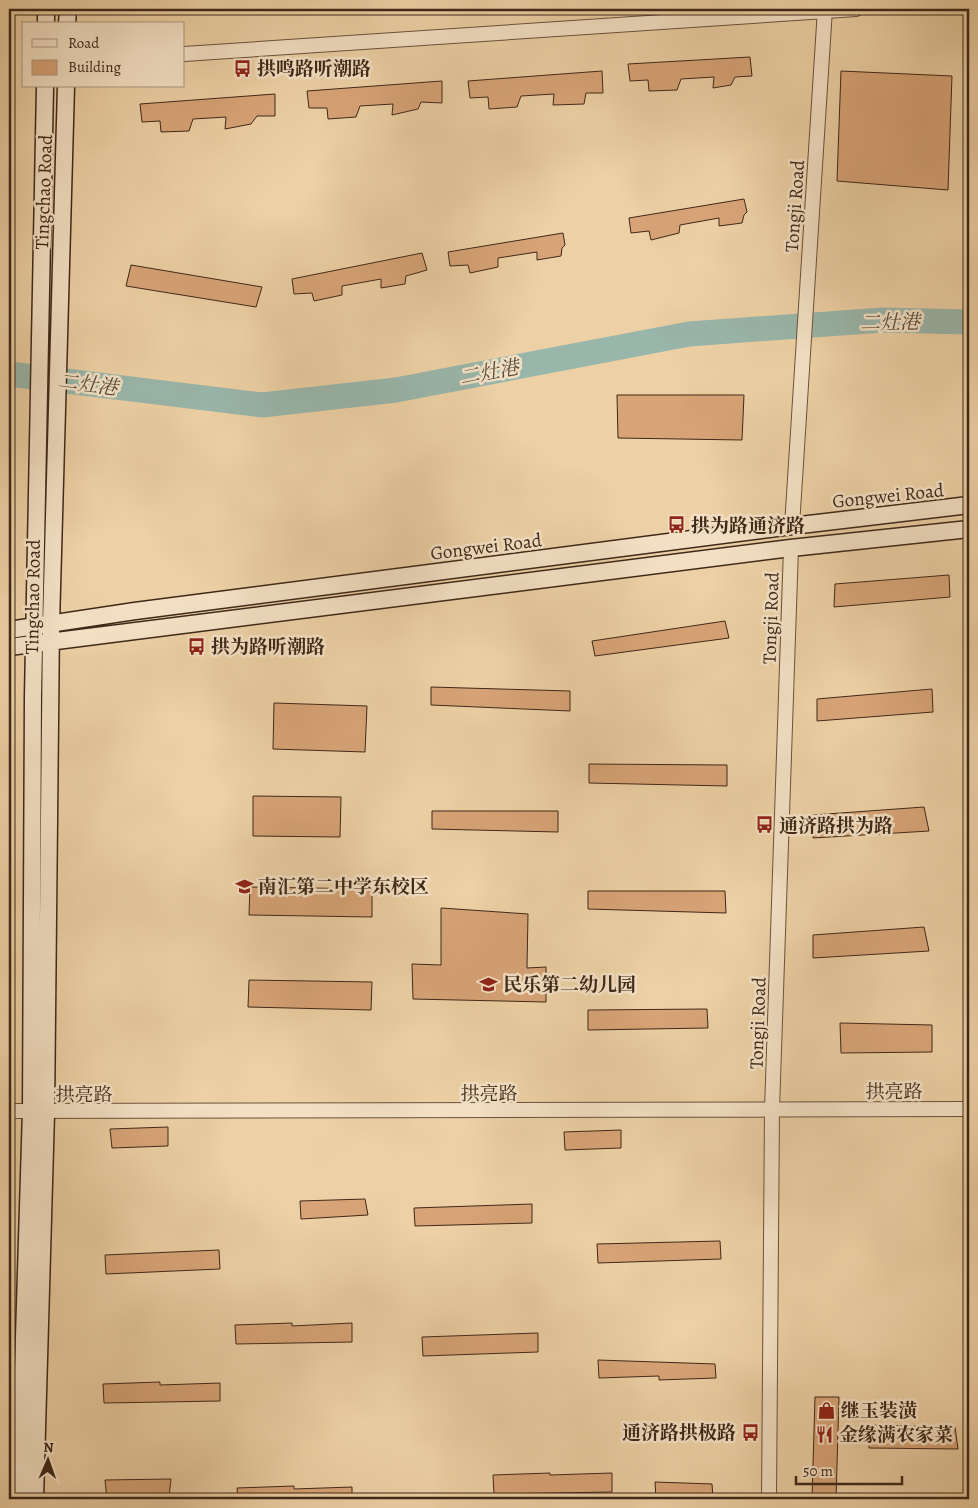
<svg xmlns="http://www.w3.org/2000/svg" width="978" height="1508" font-family="Alegreya,'Noto Serif SC',serif">
<style>
.lines{fill:none;stroke-linecap:round;stroke-linejoin:round}
.river{stroke:#99b6aa;stroke-width:25}
.building{fill:#d8a477;stroke:#3e2819}
.tertiary-casing{stroke:#6a523c;stroke-width:16}
.secondary-casing{stroke:#3e2819;stroke-width:19}
.tertiary{stroke:#f3e0c4;stroke-width:14}
.secondary{stroke:#f3e0c4;stroke-width:16}
.labels{text-anchor:middle;stroke-width:5;stroke-linejoin:round;paint-order:stroke}
.poi-label{font-size:19px;font-weight:bold;fill:#3e2819;stroke:#f3e0c4;text-anchor:start}
.street-label{font-size:19px;fill:#3e2819;stroke:#f3e0c4}
.water-label{font-size:20px;font-style:italic;fill:#554c3d;stroke:#f3e0c4}
</style>
<rect width="100%" height="100%" fill="#edd0a5"/>
<filter id="stains"><feTurbulence type="fractalNoise" baseFrequency=".004" numOctaves="4"/><feColorMatrix values="0 0 0 0 .2 0 0 0 0 .09 0 0 0 0 .02 0 0 0 .5 -.17"/></filter>
<radialGradient id="worn" r=".72"><stop offset=".6" stop-color="#630" stop-opacity="0"/><stop offset="1" stop-color="#630" stop-opacity=".3"/></radialGradient>
<g class="lines">
<!-- river -->
<path class="river" d="M9 374 262 405 396 390 689 334 882 320 969 322"/>
</g>
<!-- building -->
<path class="building" d="M750 57 752 76 735 77 731 85 713 88 714 77 681 79 677 90 649 91 648 80 630 81 628 64Z
M602 71 603 93H586L584 104 553 105 554 94 521 96 517 107 489 109 488 97 470 98 468 81Z
M841 71 952 76 948 190 837 181Z
M442 81V103L421 102 418 109 392 115 393 104 360 106 356 117 328 119 327 108H309L307 91Z
M275 94V116H257L251 124 225 129 226 117 193 119 189 131 161 132 160 121 142 122 140 104Z
M744 199 747 212 744 215 742 223 719 226V218L680 225 679 233 651 240 649 231 631 233 629 218Z
M563 233 565 245 562 248 561 256 537 260V252L498 258V267L470 273 468 265 450 266 448 252Z
M422 253 427 270 406 276 405 284 381 288V279L342 286V295L314 301 312 293 294 294 292 279Z
M131 265 262 287 256 307 126 286Z
M617 395H744L742 440 618 438Z
M949 575 950 597 834 607 835 584Z
M725 621 729 638 595 656 592 641Z
M431 687 570 691V711L431 705Z
M932 689 933 712 817 721V699Z
M274 703 367 706 365 752 273 749Z
M589 764 727 765V786L589 783Z
M253 796 341 797 340 837 253 836Z
M924 807 929 831 813 838V815Z
M432 811H558V832L432 829Z
M250 887 372 889V917L249 915Z
M588 891H725L726 913 588 909Z
M441 908 528 914 527 968 546 967V1002L413 999 412 964 441 965Z
M924 927 929 951 813 958V935Z
M249 980 372 982 371 1010 248 1007Z
M707 1009 708 1028 588 1030V1010Z
M840 1023 932 1025V1052L841 1053Z
M168 1127V1146L112 1148 110 1129Z
M621 1130V1148L565 1150 564 1132Z
M365 1199 368 1215 301 1219 300 1201Z
M532 1204V1223L415 1226 414 1208Z
M720 1241 721 1259 598 1263 597 1244Z
M219 1250 220 1269 106 1274 105 1255Z
M292 1323V1326L352 1323V1342L236 1344 235 1325Z
M538 1333V1352L423 1356 422 1337Z
M598 1360 715 1364 716 1378 659 1380V1376L599 1378Z
M160 1382V1385L220 1383V1401L104 1403 103 1384Z
M815 1397H839L836 1499H812Z
M868 1425 955 1427 958 1449 869 1448Z
M550 1473V1475L612 1473V1492L494 1494 493 1475Z
M171 1479 169 1497 107 1499 105 1480Z
M655 1482 712 1484 713 1498 656 1499Z
M294 1486V1489L352 1487V1499H238L237 1488Z"/>
<g class="lines">
<defs>
<path id="tertiary" d="M184 54 856 9
M792 526 825 9
M9 1111 969 1109
M769 1499 772 1110 791 548"/>
<path id="secondary" d="M46 24V9
M67 24 68 9
M9 630 135 611 792 526 969 505
M9 647 791 548 969 529
M19 1499 31 1110 33 697 45 86
M35 1499 46 1113 51 624 66 86"/>
</defs>
<!-- tertiary casing -->
<use href="#tertiary" class="tertiary-casing"/>
<!-- secondary casing -->
<use href="#secondary" class="secondary-casing"/>
<!-- tertiary -->
<use href="#tertiary" class="tertiary"/>
<!-- secondary -->
<use href="#secondary" class="secondary"/>
</g>
<!-- icons -->
<defs>
<symbol id="bus-bare" viewBox="-9 -9 18 18"><path d="M-5-6H5V4H4V6H2V4H-2V6H-4V4H-5ZM-3.5-4V0h7V-4ZM-3.5 1.2v1.5H-2V1.2ZM2 1.2v1.5H3.5V1.2Z" fill="#8f2418" stroke="#f3e0c4" stroke-width="2.5" paint-order="stroke"/></symbol>
<symbol id="school-bare" viewBox="-9 -9 18 18"><path d="M0-5L7-2L0 1L-7-2ZM-4 1L0 2.5L4 1V4Q0 6-4 4Z" fill="#8f2418" stroke="#f3e0c4" stroke-width="2.5" paint-order="stroke"/></symbol>
<symbol id="shop-bare" viewBox="-9 -9 18 18"><path d="M-5-2.5h2.3a2.7 3.5 0 0 1 5.4 0H5L5.5 6h-11ZM-1.5-2.5h3a1.5 2.3 0 0 0-3 0Z" fill="#8f2418" stroke="#f3e0c4" stroke-width="2.5" paint-order="stroke"/></symbol>
<symbol id="restaurant-bare" viewBox="-9 -9 18 18"><path d="M-5-6h1v4h1v-4h1v4h1v-4h1v5L-1.5 .5V6h-2V.5L-5-1ZM5-6V6H3V1.5H1.5Q1.5-4 5-6Z" fill="#8f2418" stroke="#f3e0c4" stroke-width="2.5" paint-order="stroke"/></symbol>
</defs>
<g fill-rule="evenodd">
<use href="#bus-bare" x="230" y="56" width="25" height="25"/>
<use href="#bus-bare" x="664" y="512" width="25" height="25"/>
<use href="#bus-bare" x="184" y="634" width="25" height="25"/>
<use href="#bus-bare" x="752" y="812" width="25" height="25"/>
<use href="#school-bare" x="232" y="874" width="25" height="25"/>
<use href="#school-bare" x="476" y="972" width="25" height="25"/>
<use href="#shop-bare" x="814" y="1398" width="25" height="25"/>
<use href="#bus-bare" x="738" y="1420" width="25" height="25"/>
<use href="#restaurant-bare" x="812" y="1422" width="25" height="25"/>
</g>
<g class="labels">
<!-- poi labels -->
<g class="poi-label">
<text x="257" y="75">拱鸣路听潮路</text>
<text x="691" y="532">拱为路通济路</text>
<text x="211" y="653">拱为路听潮路</text>
<text x="779" y="832">通济路拱为路</text>
<text x="258" y="893">南汇第二中学东校区</text>
<text x="503" y="991">民乐第二幼儿园</text>
<text x="841" y="1417">继玉装潢</text>
<text x="736" y="1439" text-anchor="end">通济路拱极路</text>
<text x="839" y="1441">金缘满农家菜</text>
</g>
<!-- street labels -->
<g class="street-label">
<text transform="translate(43 192) rotate(-88)" y="7">Tingchao Road</text>
<text transform="translate(794 206) rotate(-86)" y="7">Tongji Road</text>
<text transform="translate(888 495) rotate(-6)" y="7">Gongwei Road</text>
<text transform="translate(486 546) rotate(-7)" y="7">Gongwei Road</text>
<text transform="translate(32 597) rotate(-89)" y="7">Tingchao Road</text>
<text transform="translate(770 618) rotate(-88)" y="7">Tongji Road</text>
<text transform="translate(757 1023) rotate(-88)" y="7">Tongji Road</text>
<text x="894" y="1098">拱亮路</text>
<text x="489" y="1100">拱亮路</text>
<text x="84" y="1101">拱亮路</text>
</g>
<!-- water labels -->
<g class="water-label">
<text transform="translate(890 322) rotate(-1)" y="7">二灶港</text>
<text transform="translate(489 372) rotate(-11)" y="7">二灶港</text>
<text transform="translate(88 384) rotate(7)" y="7">二灶港</text>
</g>
</g>
<!-- margin -->
<rect width="978" height="1508" fill="none" stroke="#edd0a5" stroke-width="30"/>
<rect x="10" y="10" width="958" height="1488" fill="none" stroke="#3e2819" stroke-width="2.5"/>
<rect x="15" y="15" width="948" height="1478" fill="none" stroke="#3e2819"/>
<!-- legend -->
<rect x="22" y="22" width="162" height="65" fill="#f3e0c4" stroke="#ab9680"/>
<rect x="32" y="39" width="25" height="8" fill="#f3e0c4" stroke="#ab9680"/>
<text x="68" y="48" font-size="15" fill="#3e2819">Road</text>
<rect x="32" y="60" width="25" height="15" fill="#d8a477" stroke="#ab9680"/>
<text x="68" y="72" font-size="15" fill="#3e2819">Building</text>
<!-- north arrow -->
<g transform="translate(48 1460) rotate(2)" stroke="#f3e0c4" stroke-width="4" paint-order="stroke">
<path d="M0-4L9 19L0 12L-9 19Z" fill="#3e2819"/>
<text y="-8" font-size="14" font-weight="bold" text-anchor="middle" fill="#3e2819">N</text>
</g>
<!-- scale -->
<path d="M796 1476v8h106v-8" fill="none" stroke="#3e2819" stroke-width="2.5"/>
<text x="803" y="1476" font-size="15" fill="#3e2819" stroke="#f3e0c4" stroke-width="4" paint-order="stroke">50 m</text>
<rect width="100%" height="100%" filter="url(#stains)"/>
<rect width="100%" height="100%" fill="url(#worn)"/>
</svg>
